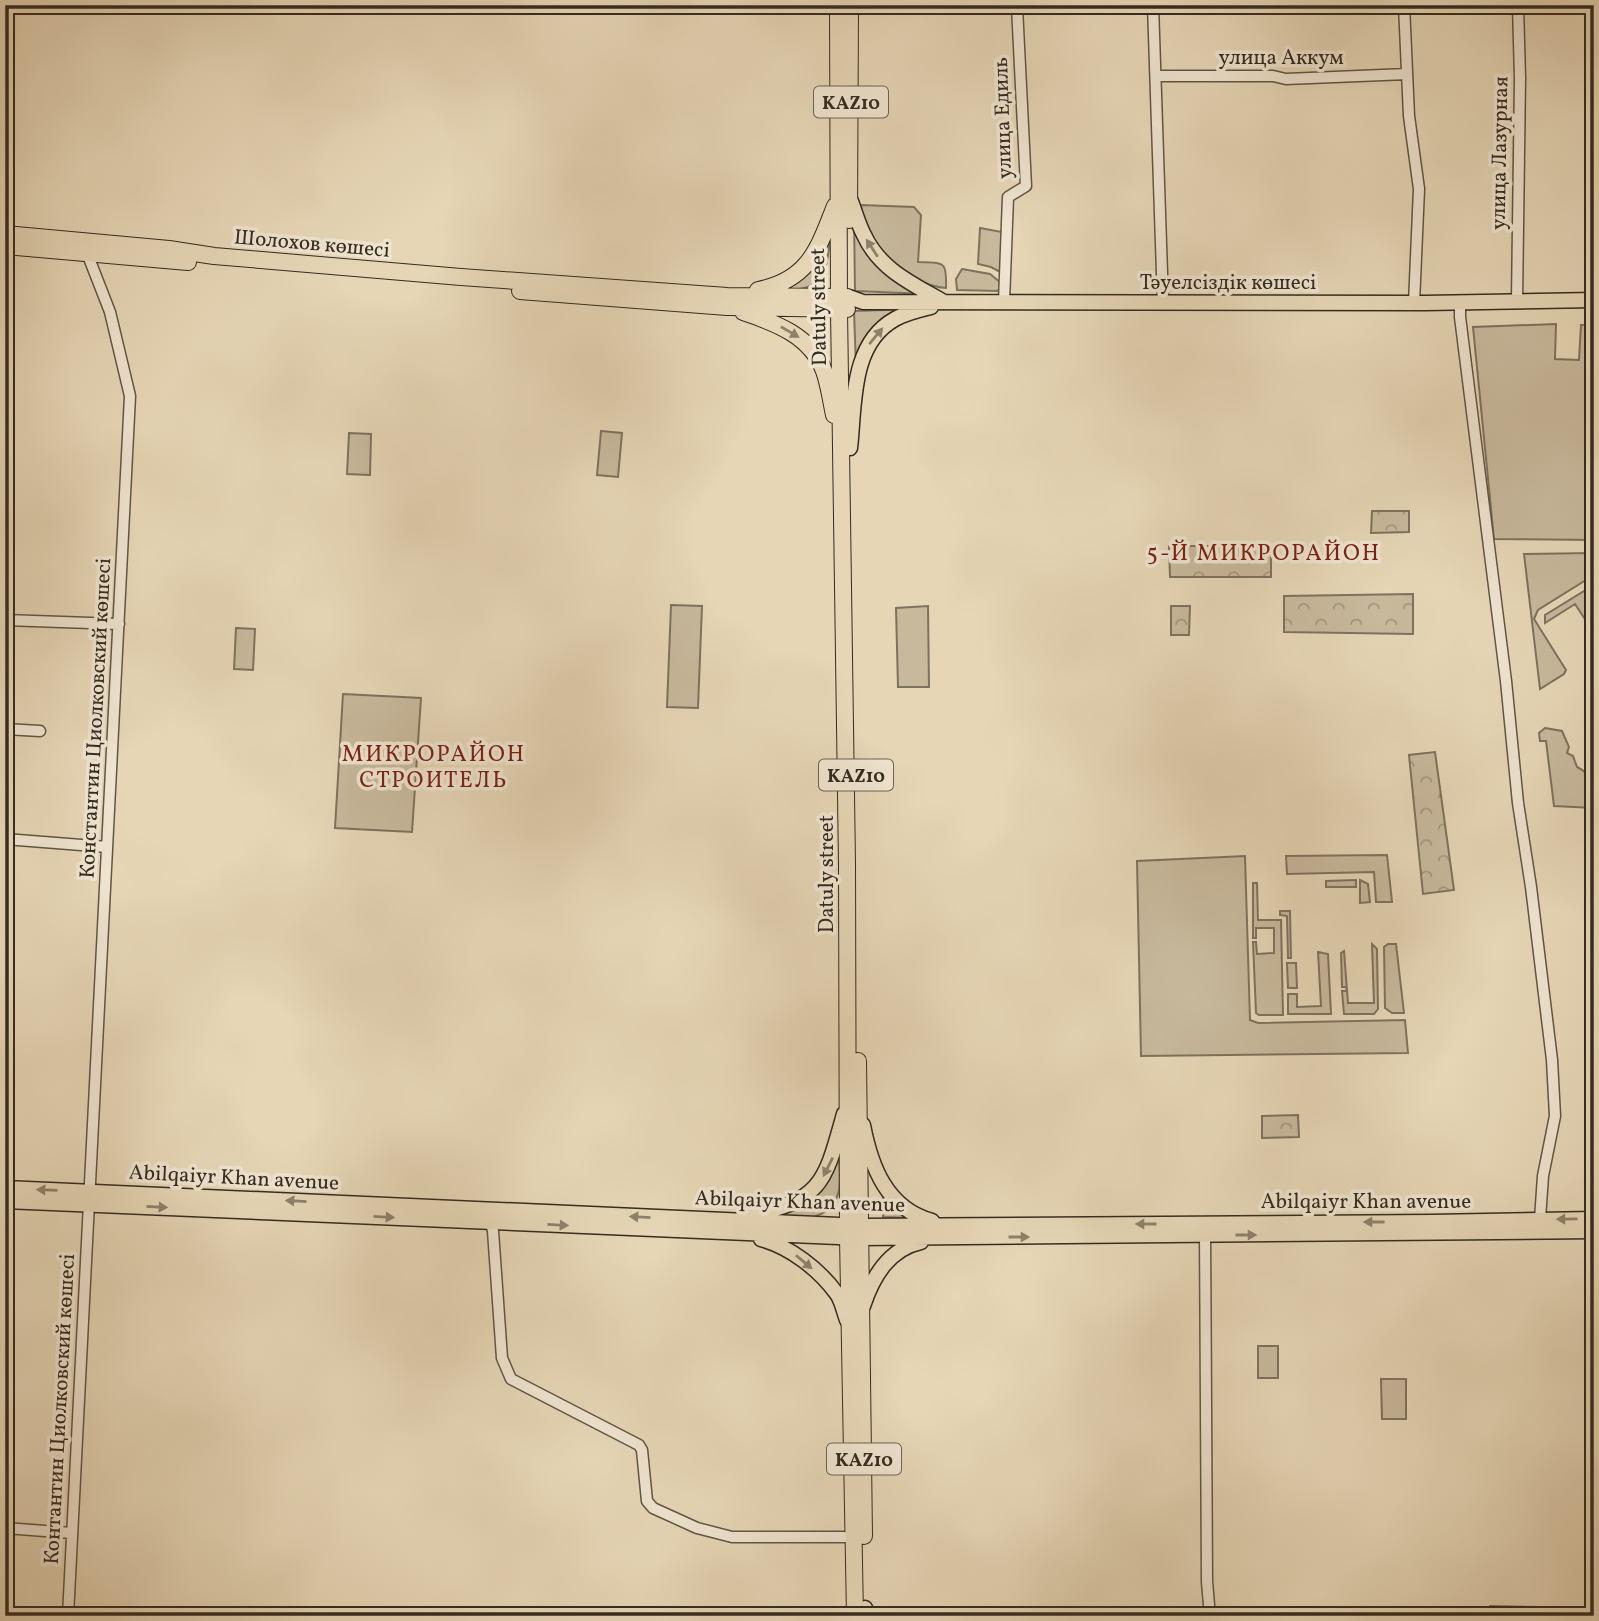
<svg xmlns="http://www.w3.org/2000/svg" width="1599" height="1621" font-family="Vollkorn,serif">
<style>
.grass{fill:#c8b99d;stroke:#7e725f;stroke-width:2}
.forest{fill:url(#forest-crowns);stroke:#7e725f;stroke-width:2}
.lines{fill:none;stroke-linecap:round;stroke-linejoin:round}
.minor-casing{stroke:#605646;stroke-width:13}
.major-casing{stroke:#342c21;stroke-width:17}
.highway-casing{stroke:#342c21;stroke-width:18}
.minor{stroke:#efe4d0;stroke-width:10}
.major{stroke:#e6d6b6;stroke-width:14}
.highway{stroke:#e6d6b6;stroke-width:16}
.oneway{fill:#8d816c}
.labels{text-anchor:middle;stroke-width:7;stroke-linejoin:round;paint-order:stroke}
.shield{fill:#efe4d0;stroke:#6c6356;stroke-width:2}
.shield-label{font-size:19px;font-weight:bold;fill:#342c21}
.street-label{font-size:21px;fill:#342c21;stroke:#efe4d0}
.neighbourhood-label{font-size:23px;letter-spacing:2px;fill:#7a1f14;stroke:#efe4d0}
</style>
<defs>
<pattern id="forest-crowns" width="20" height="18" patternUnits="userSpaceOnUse" patternTransform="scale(1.75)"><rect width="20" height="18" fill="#c8b99d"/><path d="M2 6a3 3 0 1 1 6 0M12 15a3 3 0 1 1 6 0" fill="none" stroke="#a39780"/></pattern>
</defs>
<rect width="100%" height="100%" fill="#e6d6b6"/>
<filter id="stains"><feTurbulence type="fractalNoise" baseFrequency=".00286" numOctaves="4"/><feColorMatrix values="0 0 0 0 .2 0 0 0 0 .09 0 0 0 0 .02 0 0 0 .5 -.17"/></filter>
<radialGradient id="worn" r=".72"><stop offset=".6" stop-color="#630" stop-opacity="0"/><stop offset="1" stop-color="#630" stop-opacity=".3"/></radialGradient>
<!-- grass -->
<path class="grass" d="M861 205 914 207 921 215 918 262C944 263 947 260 946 288 927 287 900 273 885 260 876 252 861 217 861 205Z
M854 217 860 238 926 294 855 291Z
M980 228 1002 232V273L991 267 978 264Z
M830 229C829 252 830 284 800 289 793 291 784 289 777 288Z
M962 269 990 274 1001 283V288L997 291 957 290 956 279Z
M915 309 903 312 856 367 854 311Z
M1556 324 1555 359 1579 360 1581 325H1594V540L1494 539 1473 327Z
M601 431 622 433 618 477 597 475Z
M349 433 371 434 370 475 347 474Z
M1594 553V575L1538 610 1534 619 1566 670 1564 674 1540 689 1524 554Z
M1589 588H1594V633L1575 604 1545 623V615Z
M671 605 702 606 698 708 667 707Z
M928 606 929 687H898L896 608Z
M236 628 255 629 253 670 234 669Z
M343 694 421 698 412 832 335 828Z
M1545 728 1562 731 1569 747 1567 753 1573 756 1577 767C1593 774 1594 791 1594 808L1554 806 1546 741H1540L1539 733Z
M1387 855 1392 902H1376L1374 872 1287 874 1286 856Z
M1245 856 1250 1020 1258 1023 1405 1020 1408 1053 1141 1056 1137 861Z
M1356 880V887H1326V881Z
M1360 880 1368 884 1370 902 1360 903Z
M1253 883H1257L1258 920H1281L1283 1015H1259L1256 1013 1253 942H1256L1257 954 1274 953V928H1256V938H1253Z
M1280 911H1290L1291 958H1288L1287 916 1280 915Z
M1372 944 1377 949 1378 1009 1374 1014H1344L1342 991H1347L1346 987H1342L1341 953 1344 951 1348 1003H1374Z
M1388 944H1396L1404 1013H1392L1385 1008 1384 947Z
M1318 952 1328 954 1331 1014H1288V994H1297V1007L1321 1006Z
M1287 963H1296L1297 988H1288Z
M839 1152C839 1164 841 1178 839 1190 831 1228 787 1218 759 1217L787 1210Z
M883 1195 910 1218 883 1217Z
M1258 1346H1278V1378H1258Z
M1381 1379H1406V1419H1382Z
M1490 1606 1594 1608V1613L1588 1616H1575L1571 1612C1560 1616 1561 1617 1549 1612 1539 1616 1539 1617 1528 1612L1523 1616H1512L1507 1612 1502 1616H1490Z"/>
<!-- forest -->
<path class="forest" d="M1372 511H1409V532L1371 533Z
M1169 546H1271V577H1170Z
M1413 594V634L1284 632V596Z
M1171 606H1190L1189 635H1171Z
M1435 752 1454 890 1423 894 1409 755Z
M1586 863H1594V916H1591Z
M1298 1115 1299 1137 1262 1138V1116Z"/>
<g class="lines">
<defs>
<path id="minor" d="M1153 5 1163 303
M1404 5 1409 116 1419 189 1414 303
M1156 76H1273L1286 79 1407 74
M1517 301 1520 78 1518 5
M1004 302 1008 197 1026 186 1017 7
M1460 302V317L1506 681 1518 803 1531 887 1552 1060 1555 1116 1543 1176 1540 1219 1542 1226
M5 620 119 624
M5 729 40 731
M5 839 107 847
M489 1217 493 1231 502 1358 511 1379 639 1445 642 1450 647 1501 653 1508 697 1528 732 1537H858
M1205 1230 1207 1582 1210 1616
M5 1528 72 1533
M68 1616 130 396 110 312 87 253"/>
<path id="major" d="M850 199C855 211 858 224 864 235 880 270 913 284 944 302
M849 297 863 302 1425 303 1594 300
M850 448C855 405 850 344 895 319 906 313 918 310 931 307
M863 1125C871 1167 887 1209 932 1221
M5 1188 861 1226 1433 1222 1594 1219
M5 1201 861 1238 1594 1231
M747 1215C822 1202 825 1182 844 1114
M761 1239C790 1247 819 1269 837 1294 842 1301 844 1312 847 1320
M863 1306C873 1276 889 1249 921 1242
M865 1608 868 1616"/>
<path id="highway" d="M838 5 839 309 847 864 848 1238 855 1616
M849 220 850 5
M5 234 169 249 214 256 461 277 727 296 847 297
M5 246 188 262
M758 290C809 280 818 249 835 206
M520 291 727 307 847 309
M743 312C776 323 811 336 824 371 829 385 831 401 834 415
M858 1061 864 1536"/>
</defs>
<!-- minor casing -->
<use href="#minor" class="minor-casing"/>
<!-- major casing -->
<use href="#major" class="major-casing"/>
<!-- highway casing -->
<use href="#highway" class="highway-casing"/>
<!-- minor -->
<use href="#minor" class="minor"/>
<!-- major -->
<use href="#major" class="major"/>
<!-- highway -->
<use href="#highway" class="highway"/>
</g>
<!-- one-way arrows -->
<defs><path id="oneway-solid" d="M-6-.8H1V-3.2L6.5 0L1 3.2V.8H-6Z" transform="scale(1.75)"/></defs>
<g class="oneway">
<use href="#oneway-solid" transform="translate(872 248) rotate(-123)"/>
<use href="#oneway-solid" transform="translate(790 332) rotate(30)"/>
<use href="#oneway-solid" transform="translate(876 336) rotate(-50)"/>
<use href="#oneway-solid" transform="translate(828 1167) rotate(117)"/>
<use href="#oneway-solid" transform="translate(47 1190) rotate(-178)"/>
<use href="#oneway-solid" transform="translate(296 1201) rotate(-177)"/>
<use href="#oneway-solid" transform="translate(157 1207) rotate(3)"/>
<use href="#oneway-solid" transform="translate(384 1217) rotate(3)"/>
<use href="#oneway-solid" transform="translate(640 1217) rotate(-177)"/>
<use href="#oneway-solid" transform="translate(1567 1219) rotate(179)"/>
<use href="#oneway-solid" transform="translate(1374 1222) rotate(180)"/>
<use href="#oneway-solid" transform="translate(1146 1224) rotate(180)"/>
<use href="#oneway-solid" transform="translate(558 1225) rotate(3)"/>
<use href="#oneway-solid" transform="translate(1246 1235)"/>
<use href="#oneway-solid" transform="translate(1019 1237)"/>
<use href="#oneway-solid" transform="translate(804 1262) rotate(40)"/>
</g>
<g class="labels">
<!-- shield labels -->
<g class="shield">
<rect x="814" y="86.5" width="74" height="31" rx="5"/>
<rect x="819" y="759.5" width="74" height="31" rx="5"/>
<rect x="827" y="1443.5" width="74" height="31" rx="5"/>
</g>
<g class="shield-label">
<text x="851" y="109">KAZ10</text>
<text x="856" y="782">KAZ10</text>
<text x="864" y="1466">KAZ10</text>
</g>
<!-- street labels -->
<g class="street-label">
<text x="1281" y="64">улица Аккум</text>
<text transform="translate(1002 118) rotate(-92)" y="7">улица Едиль</text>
<text transform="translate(1499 153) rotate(-89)" y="7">улица Лазурная</text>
<text transform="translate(312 243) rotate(5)" y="7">Шолохов көшесі</text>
<text x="1228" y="289">Тәуелсіздік көшесі</text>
<text transform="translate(818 307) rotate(-91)" y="7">Datuly street</text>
<text transform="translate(95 718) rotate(-87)" y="7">Константин Циолковский көшесі</text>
<text transform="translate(826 874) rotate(-90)" y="7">Datuly street</text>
<text transform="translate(234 1177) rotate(3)" y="7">Abilqaiyr Khan avenue</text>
<text transform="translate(800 1201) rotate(2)" y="7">Abilqaiyr Khan avenue</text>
<text x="1366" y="1208">Abilqaiyr Khan avenue</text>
<text transform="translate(59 1409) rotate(-87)" y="7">Контантин Циолковский көшесі</text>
</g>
<!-- neighbourhood labels -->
<g class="neighbourhood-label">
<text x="1264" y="560">5-Й МИКРОРАЙОН</text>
<text x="434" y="761">МИКРОРАЙОН<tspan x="434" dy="26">СТРОИТЕЛЬ</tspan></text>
</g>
</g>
<!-- margin -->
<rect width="1599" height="1621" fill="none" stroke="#e6d6b6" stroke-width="28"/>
<rect x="7" y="7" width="1585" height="1607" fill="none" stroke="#342c21" stroke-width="3.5"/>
<rect x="14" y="14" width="1571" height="1593" fill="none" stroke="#342c21" stroke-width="2"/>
<rect width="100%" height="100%" filter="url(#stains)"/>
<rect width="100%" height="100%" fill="url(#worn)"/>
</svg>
